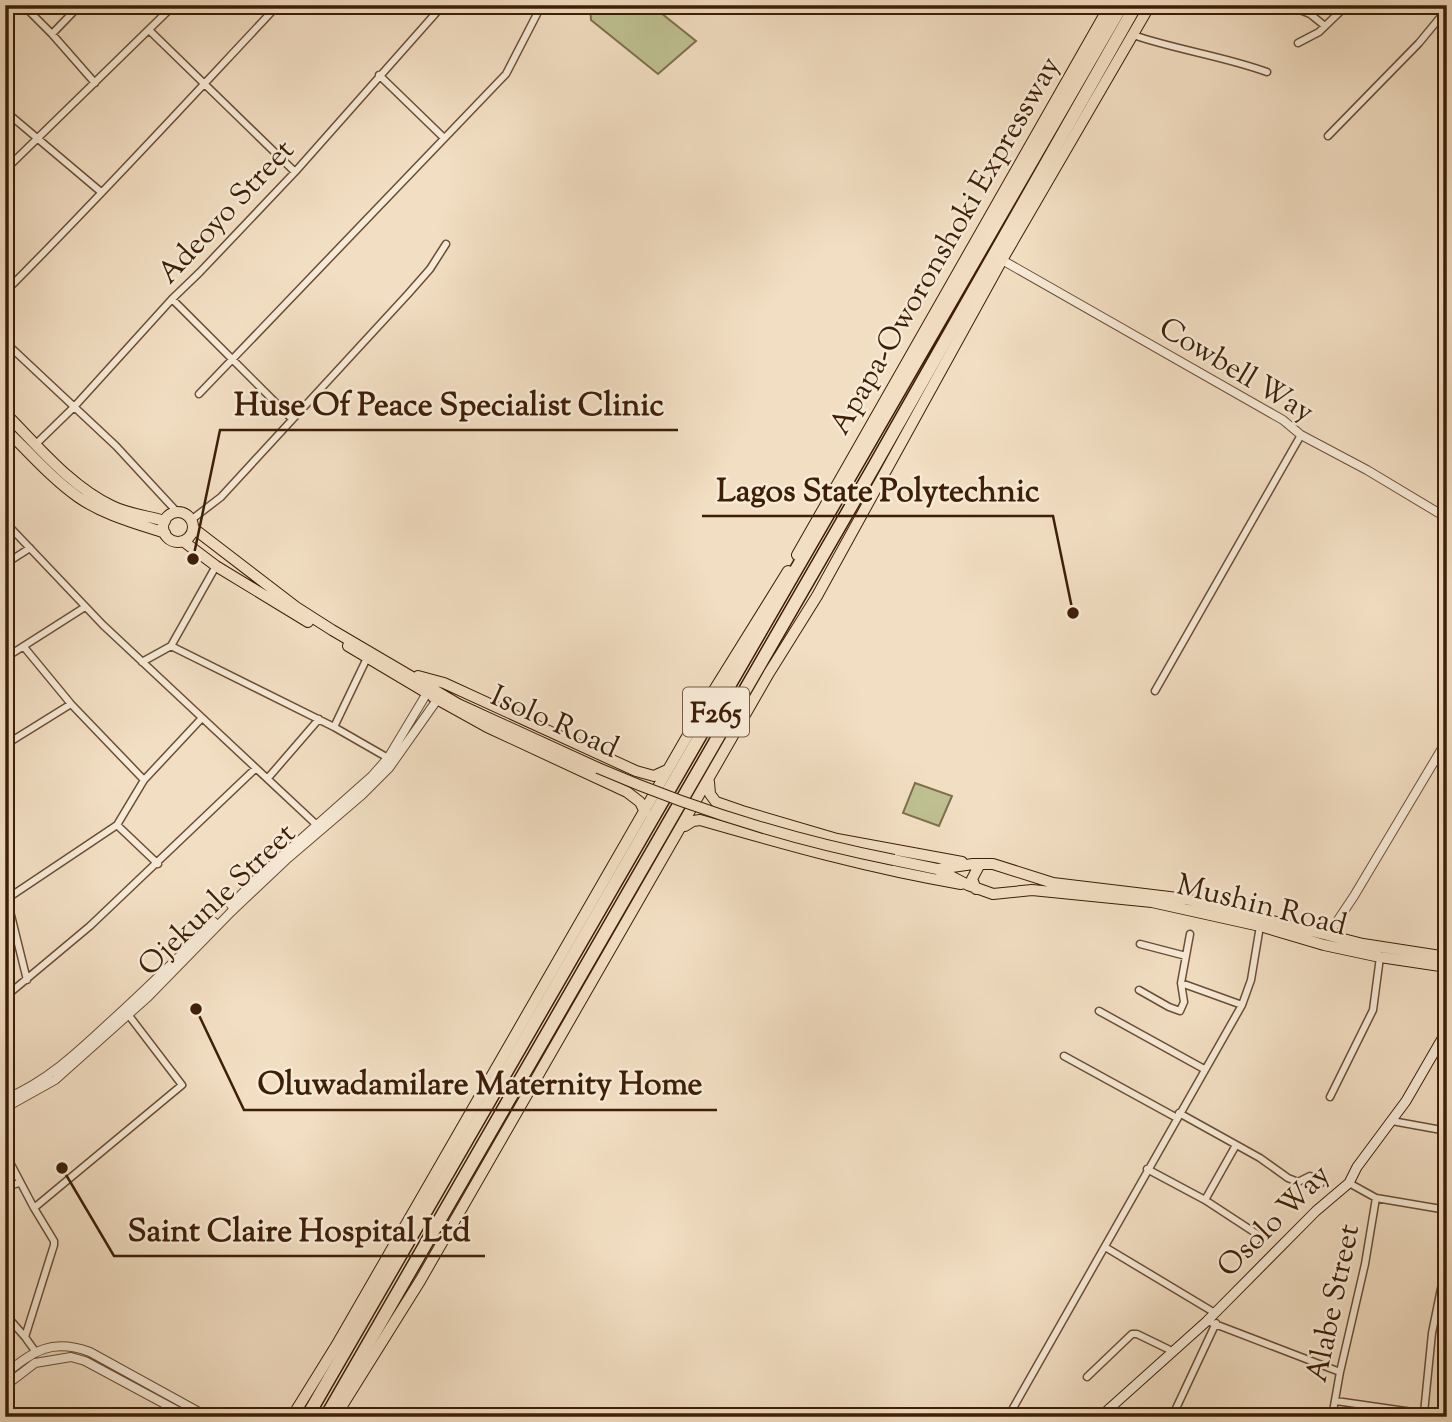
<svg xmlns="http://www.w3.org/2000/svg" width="1452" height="1422" font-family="'Sorts Mill Goudy',serif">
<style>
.green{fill:#bec091;stroke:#7e6f4c;stroke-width:2}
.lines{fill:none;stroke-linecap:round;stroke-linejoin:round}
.minor-casing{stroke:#6a4e36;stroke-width:9}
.tertiary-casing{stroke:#6a4e36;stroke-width:10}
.secondary-casing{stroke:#3d1e07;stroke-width:11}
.primary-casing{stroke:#3d1e07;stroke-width:12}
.motorway-casing{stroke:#3d1e07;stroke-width:15}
.minor{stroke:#f7ead7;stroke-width:6}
.tertiary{stroke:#f7ead7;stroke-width:8}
.secondary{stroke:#f7ead7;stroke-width:9}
.primary{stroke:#f2dec2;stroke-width:10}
.motorway{stroke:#f2dec2;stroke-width:12}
.primary-bridge-casing{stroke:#3d1e07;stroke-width:12;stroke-linecap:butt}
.primary-bridge{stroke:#f2dec2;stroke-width:10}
.labels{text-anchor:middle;stroke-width:5;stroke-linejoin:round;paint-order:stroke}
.shield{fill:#f7ead7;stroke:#755b45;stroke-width:2}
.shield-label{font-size:28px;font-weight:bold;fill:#3d1e07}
.street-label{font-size:30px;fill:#3d1e07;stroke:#f7ead7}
.leader{fill:none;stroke:#3d1e07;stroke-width:2.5}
.callout-dot{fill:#3d1e07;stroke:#f7ead7;stroke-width:2.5}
.callout-label{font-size:32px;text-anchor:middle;font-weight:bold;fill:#3d1e07;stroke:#f7ead7;stroke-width:5;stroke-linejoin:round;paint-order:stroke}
</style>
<rect width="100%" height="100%" fill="#f2dec2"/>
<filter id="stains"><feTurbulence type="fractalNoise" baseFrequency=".00286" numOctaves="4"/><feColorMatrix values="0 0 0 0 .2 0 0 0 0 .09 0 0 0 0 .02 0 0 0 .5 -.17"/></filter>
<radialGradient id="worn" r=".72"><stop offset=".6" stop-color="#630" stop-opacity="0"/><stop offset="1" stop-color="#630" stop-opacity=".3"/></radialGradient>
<!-- green -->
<path class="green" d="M590 5H651L696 41 658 74 591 20Z
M915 783 952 796 939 826 903 813Z"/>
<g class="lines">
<defs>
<path id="minor" d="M23 5 52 34 95 83
M1288 5 1310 14 1325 26
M149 30 295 172
M52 34 80 5
M1133 35C1177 50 1223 56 1267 72
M1298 43 1319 32 1347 5
M379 75 444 138
M5 111 101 192
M1328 136 1419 43 1447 9
M5 170 174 5
M5 292C98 199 187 102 278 5
M172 299 292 419
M5 342 116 446 178 513
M199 394 506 74 537 14
M36 444 74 407 172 299 200 272 295 172 443 5
M191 520 221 497 408 294 430 269 446 244
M5 522 103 625 320 828
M5 564 30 548
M216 566 171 646 334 727
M24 647 71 704
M5 658 85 607
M367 658 334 727 388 758
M142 662 171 646
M1155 691 1301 435
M5 745 71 704 144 780 117 825
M268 778 319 719
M144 780 201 719
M5 891 27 980
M8 898 117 825 158 864
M1190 934 1181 983 1242 1005
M1140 944 1186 956
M1139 990 1169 1007 1180 1011 1184 1002 1181 983
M5 997 90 926 256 768
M1099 1011 1204 1069
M1064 1056 1177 1118
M1330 1097 1373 1010 1380 957
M1179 1113 1260 1158 1288 1178 1298 1182 1310 1176 1321 1183
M1392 1121 1447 1131
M5 1153 34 1208 182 1085 127 1013
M1147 1169 1205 1200 1260 1236 1243 1255
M1349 1183 1376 1198 1447 1210
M5 1187 19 1183
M1205 1200 1236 1145
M34 1208 54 1241V1245L25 1337 35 1351
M1105 1247 1215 1313
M5 1314 25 1337
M1207 1321 1340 1372
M1087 1377 1132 1334H1137L1172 1351
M1336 1401 1447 1417
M1424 1413 1432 1333 1447 1259
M1008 1417 1242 1005 1251 980 1260 926
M1172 1417 1216 1323
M1332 1417 1340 1372 1365 1264 1376 1198"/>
<path id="tertiary" d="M1002 260 1283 420 1301 435 1367 470 1447 518
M231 905 256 879 372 776 388 758 427 693
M1328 935 1354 896 1447 740
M5 1099C46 1082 77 1053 109 1023 145 990 180 956 214 922
M5 1108 55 1080 148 997 231 912 286 860 362 795 389 768 437 700
M5 1374C34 1351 51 1338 90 1352L208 1417
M5 1386 35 1363 71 1357 85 1361 189 1417"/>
<path id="secondary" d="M1100 1417 1207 1321 1316 1211 1349 1183 1357 1167 1406 1101 1447 1030"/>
<path id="primary" d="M5 413C38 446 70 486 112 506 128 514 148 516 165 521
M5 429C29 452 51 478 78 497 104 515 135 523 165 533
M163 527a15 15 0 1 1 30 0a15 15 0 1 1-30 0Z
M193 528 296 607 332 630 458 704 598 768
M183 541 216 566 308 622
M797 555 1110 5
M348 646 427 693 438 697
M418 676 444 683 636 771 654 776 667 770
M433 697 487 727 627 792 640 802 645 812
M709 782 710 794 716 802 742 811 837 839 962 862
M685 826 693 821 700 820C787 845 872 869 961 884
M894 860 937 869 968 885 993 894 1032 890 1152 902 1260 926 1324 945 1380 957 1447 967
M938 869 973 864H993L1053 883 1186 899 1363 944 1447 957
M976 889 972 879 980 864
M292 1417 336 1346 711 695 788 571
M335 1417 420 1281 769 673 817 596 1002 260 1150 5"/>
<path id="motorway" d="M307 1417 1122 5
M326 1417 872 470 1136 5"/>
</defs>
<!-- minor casing -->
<use href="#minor" class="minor-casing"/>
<!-- tertiary casing -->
<use href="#tertiary" class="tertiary-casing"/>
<!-- secondary casing -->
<use href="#secondary" class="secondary-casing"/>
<!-- primary casing -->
<use href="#primary" class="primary-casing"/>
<!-- motorway casing -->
<use href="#motorway" class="motorway-casing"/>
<!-- minor -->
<use href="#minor" class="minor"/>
<!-- tertiary -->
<use href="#tertiary" class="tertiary"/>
<!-- secondary -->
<use href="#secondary" class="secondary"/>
<!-- primary -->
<use href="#primary" class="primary"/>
<!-- motorway -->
<use href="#motorway" class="motorway"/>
<defs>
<path id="primary-bridge" d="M598 768C693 809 792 840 894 860"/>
</defs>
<!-- primary-bridge casing -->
<use href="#primary-bridge" class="primary-bridge-casing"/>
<!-- primary-bridge -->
<use href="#primary-bridge" class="primary-bridge"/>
</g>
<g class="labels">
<!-- shield labels -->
<rect class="shield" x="683" y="687.5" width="66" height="49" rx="5"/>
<g class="shield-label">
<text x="716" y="722">F265</text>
</g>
<!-- street labels -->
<g class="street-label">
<text transform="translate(225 211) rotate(-47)" y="10">Adeoyo Street</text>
<text transform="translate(944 245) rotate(-60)" y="10">Apapa-Oworonshoki Expressway</text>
<text transform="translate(1237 369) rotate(31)" y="10">Cowbell Way</text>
<text transform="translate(555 721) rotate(24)" y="10">Isolo Road</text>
<text transform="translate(216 899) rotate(-44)" y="10">Ojekunle Street</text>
<text transform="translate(1262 904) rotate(14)" y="10">Mushin Road</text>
<text transform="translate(1273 1220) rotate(-45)" y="10">Osolo Way</text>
<text transform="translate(1332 1303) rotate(-78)" y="10">Alabe Street</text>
</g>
</g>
<!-- callouts -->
<path class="leader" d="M193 559L220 430H678M1073 613L1053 516H702M196 1009L244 1110H717M62 1168L114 1256H485"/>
<g class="callout-dot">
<circle cx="193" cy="559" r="7"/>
<circle cx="1073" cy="613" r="7"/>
<circle cx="196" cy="1009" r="7"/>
<circle cx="62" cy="1168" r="7"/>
</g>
<g class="callout-label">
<text x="449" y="415">Huse Of Peace Specialist Clinic</text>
<text x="878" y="501">Lagos State Polytechnic</text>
<text x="480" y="1094">Oluwadamilare Maternity Home</text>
<text x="299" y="1241">Saint Claire Hospital Ltd</text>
</g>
<!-- margin -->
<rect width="1452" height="1422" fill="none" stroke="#f2dec2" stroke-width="28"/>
<rect x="7" y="7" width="1438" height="1408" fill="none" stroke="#3d1e07" stroke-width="3.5"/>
<rect x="14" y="14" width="1424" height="1394" fill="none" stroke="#3d1e07" stroke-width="2"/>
<rect width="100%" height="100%" filter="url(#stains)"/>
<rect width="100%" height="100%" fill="url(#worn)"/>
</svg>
